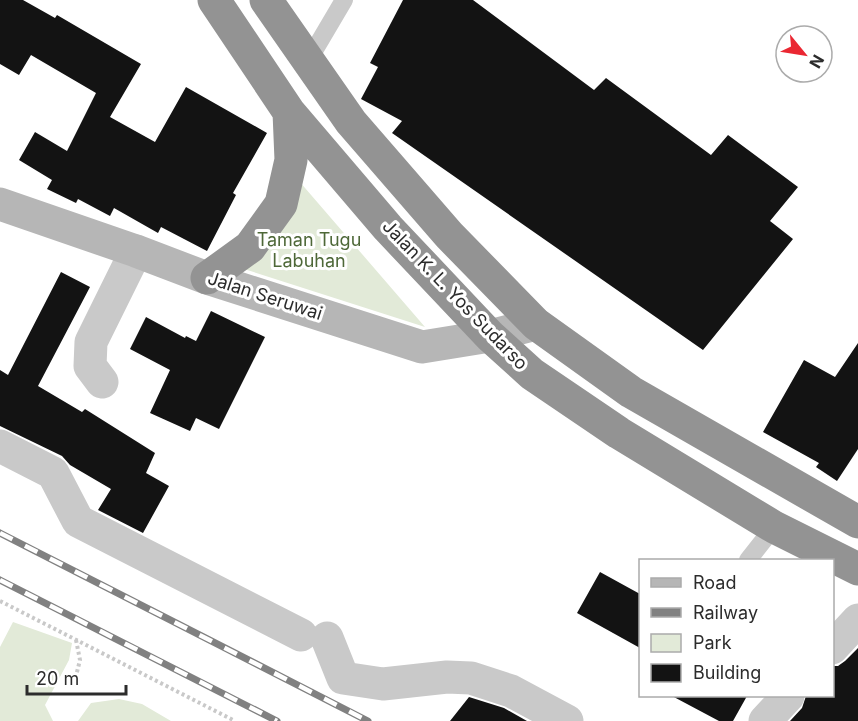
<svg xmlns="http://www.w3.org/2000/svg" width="858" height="721" font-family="Inter,sans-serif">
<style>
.green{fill:#e2ead8}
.building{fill:#131313}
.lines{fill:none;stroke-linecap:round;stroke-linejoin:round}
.path{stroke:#c9c9c9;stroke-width:4;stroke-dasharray:3 3;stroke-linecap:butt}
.lane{stroke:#c9c9c9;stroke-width:18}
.street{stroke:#c9c9c9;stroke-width:33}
.secondary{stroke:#b6b6b6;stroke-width:33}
.highway{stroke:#939393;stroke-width:33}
.rail-casing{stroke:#818181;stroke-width:7}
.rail{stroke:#fff;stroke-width:4.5;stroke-dasharray:14;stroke-linecap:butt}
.labels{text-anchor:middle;stroke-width:6;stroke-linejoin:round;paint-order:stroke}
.park-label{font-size:18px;fill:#4e6838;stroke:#fff}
.street-label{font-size:18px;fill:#2c2c2c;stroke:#fff}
</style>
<rect width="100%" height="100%" fill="#fff"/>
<!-- green -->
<path class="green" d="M299 181 425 327 241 268Z
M13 622 72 643 69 660 45 705 53 721H0V647Z
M119 699 142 704 171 721H78L91 703Z"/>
<!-- building -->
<path class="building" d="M0 0H23L55 18 57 15 141 64 110 117 155 142 186 87 267 133 233 193 236 195 207 251 161 227 158 233 114 208 110 216 78 199 76 203 47 189 52 180 19 160 35 132 67 151 96 93 31 55 19 75 0 64Z
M403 0H473L594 90 606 78 711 155 728 135 798 187 770 221 793 239 703 350 392 133 402 121 361 99 378 67 370 63Z
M61 272 90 287 38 386 82 412 85 409 155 453 146 473 169 486 143 533 98 510 111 489 70 465 62 456 0 426V370L8 375Z
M211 311 265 337 219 429 196 418 190 431 150 413 170 370 130 349 146 317 185 338 186 336 196 341Z
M858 343V449L837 481 816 467 819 463 763 432 804 360 835 377Z
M600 572 640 594V648L577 613Z
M858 648V721H790L802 708 806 696H832V666H838L845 661Z
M672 696H747L733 721H719Z
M469 697 504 708 527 721H450Z"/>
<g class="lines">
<!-- path -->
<path class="path" d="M0 601 235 721
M76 640 80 660 76 676"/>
<!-- lane -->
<path class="lane" d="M308 61 344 0
M748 560 774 527"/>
<!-- street -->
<path class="street" d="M102 382 90 366 91 342 136 251
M0 446 53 473 78 521 301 635
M327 638 343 678 383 684 447 677 471 678 511 691 567 721
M832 648 858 620
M765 721 788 696"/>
<!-- secondary -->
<path class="secondary" d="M0 204 136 251 207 278 422 347 490 336 536 324"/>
<!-- highway -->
<path class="highway" d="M214 0 289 112 388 228 490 336 532 374 619 433 774 527 858 569
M266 0 351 122 449 235 536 324 631 392 858 522
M207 278 250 247 281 204 291 160 289 112"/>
<defs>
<path id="rail" d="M0 533 368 721
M0 580 277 721"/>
</defs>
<!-- rail casing -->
<use href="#rail" class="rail-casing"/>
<!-- rail -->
<use href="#rail" class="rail"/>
</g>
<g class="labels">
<!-- park labels -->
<g class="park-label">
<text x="309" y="246">Taman Tugu<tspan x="309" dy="21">Labuhan</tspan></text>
</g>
<!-- street labels -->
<g class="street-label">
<text transform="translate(455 295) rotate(46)" y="6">Jalan K. L. Yos Sudarso</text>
<text transform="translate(265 296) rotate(18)" y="6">Jalan Seruwai</text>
</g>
</g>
<!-- legend -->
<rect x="639" y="559" width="195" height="138" fill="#ffffff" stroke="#ababab" stroke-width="1.5"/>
<rect x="651" y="578" width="30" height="9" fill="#b6b6b6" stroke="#ababab" stroke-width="1.5"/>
<text x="693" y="589" font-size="18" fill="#2c2c2c">Road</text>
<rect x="651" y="608" width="30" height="9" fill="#818181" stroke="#ababab" stroke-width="1.5"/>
<text x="693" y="619" font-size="18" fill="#2c2c2c">Railway</text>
<rect x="651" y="634" width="30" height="18" fill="#e2ead8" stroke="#ababab" stroke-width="1.5"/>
<text x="693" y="649" font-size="18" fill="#2c2c2c">Park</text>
<rect x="651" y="664" width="30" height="18" fill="#131313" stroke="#ababab" stroke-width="1.5"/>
<text x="693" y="679" font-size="18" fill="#2c2c2c">Building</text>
<!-- north arrow -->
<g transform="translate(804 54) rotate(120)"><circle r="28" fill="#ffffff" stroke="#ababab" stroke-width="1.5"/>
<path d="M0-4.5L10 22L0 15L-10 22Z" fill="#ea2732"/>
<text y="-9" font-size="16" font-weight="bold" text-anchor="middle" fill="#2c2c2c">N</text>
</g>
<!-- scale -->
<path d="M27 685v9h99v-9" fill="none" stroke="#2c2c2c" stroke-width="3"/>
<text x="36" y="685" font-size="18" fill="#2c2c2c" stroke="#ffffff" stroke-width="4.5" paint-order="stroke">20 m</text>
</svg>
